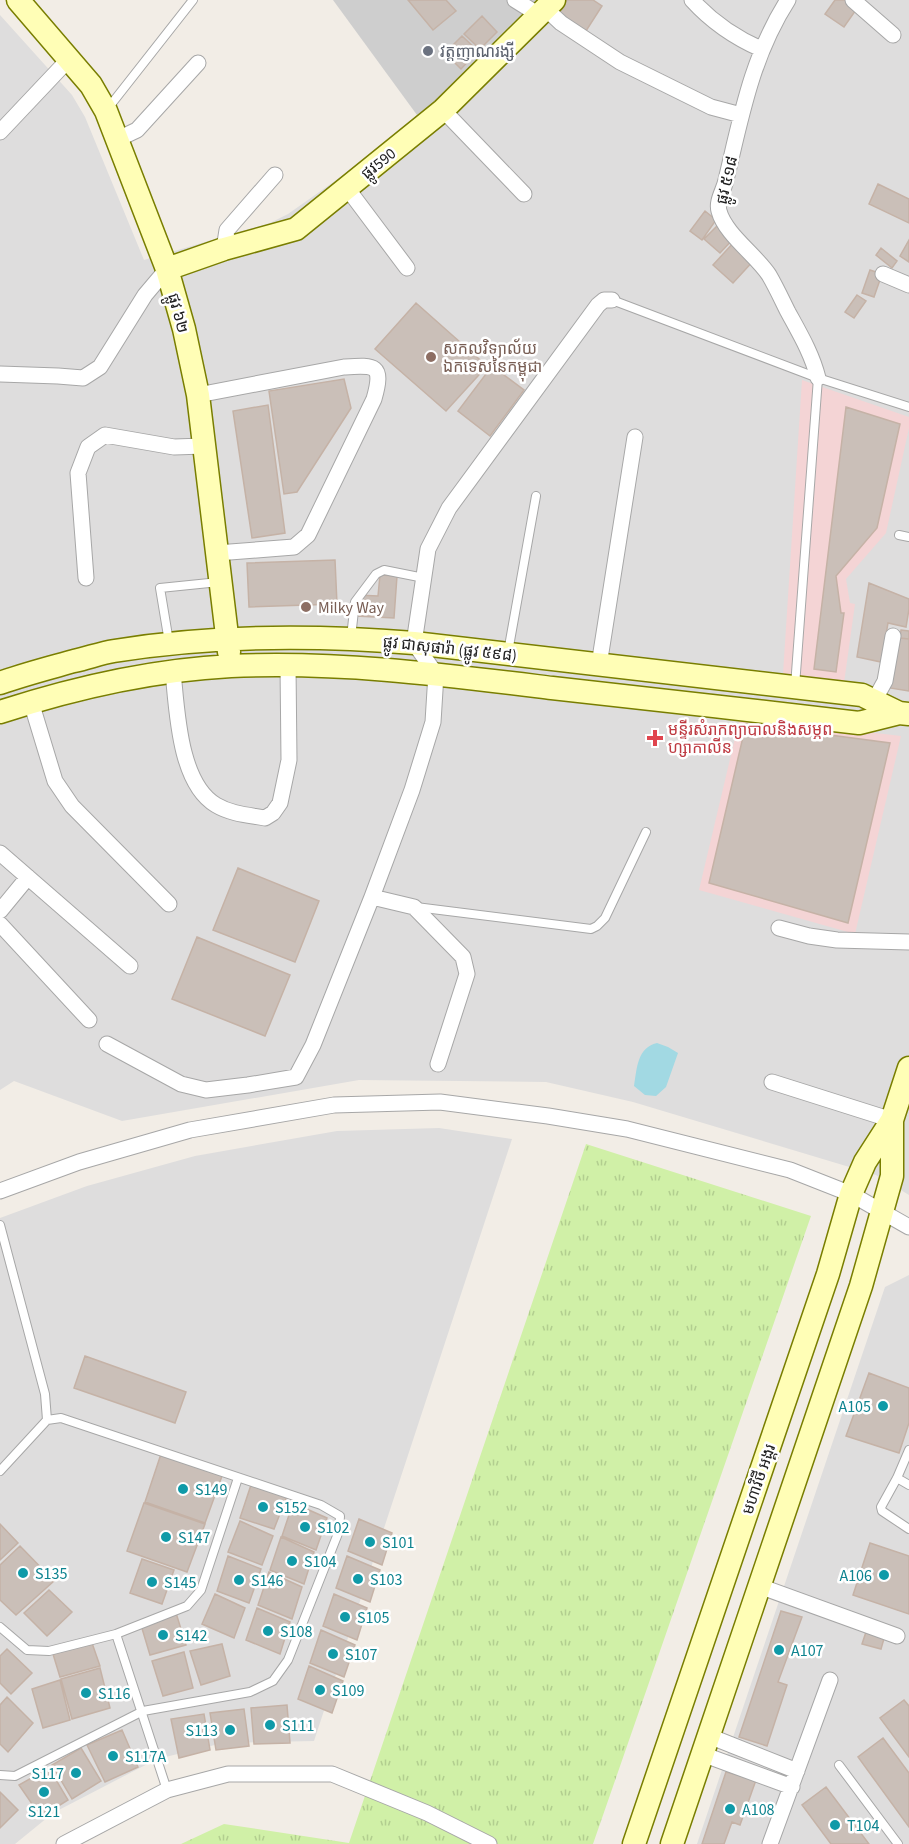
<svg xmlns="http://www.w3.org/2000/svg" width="909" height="1844" font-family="'Source Sans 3','Noto Sans Khmer',sans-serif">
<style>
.residential{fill:#dedddd}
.commercial{fill:#f4d4d5}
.religious{fill:#cecece}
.grass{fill:url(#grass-tufts)}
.parking{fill:#e4e4e4}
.water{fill:#a2d9e3}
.building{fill:#cabfb8;stroke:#c5b2a6;stroke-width:1.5}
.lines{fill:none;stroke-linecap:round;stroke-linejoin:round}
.lane-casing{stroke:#a7a7a7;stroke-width:10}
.street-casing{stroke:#a7a7a7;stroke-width:17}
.secondary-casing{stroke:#797e00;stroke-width:25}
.lane{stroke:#fff;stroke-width:8}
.street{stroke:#fff;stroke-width:15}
.secondary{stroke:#fffeb6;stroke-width:22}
.worship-dot{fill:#6b7280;stroke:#fff;stroke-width:2}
.education-dot{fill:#8d6e63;stroke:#fff;stroke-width:2}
.health-dot{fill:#e0444e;stroke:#fff;stroke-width:2}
.culture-dot{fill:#0f9aa8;stroke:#fff;stroke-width:2}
.labels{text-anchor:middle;stroke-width:5;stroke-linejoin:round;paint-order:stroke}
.worship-label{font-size:16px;fill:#5b616d;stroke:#fff;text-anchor:start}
.street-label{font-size:16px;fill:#202020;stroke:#fff}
.education-label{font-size:16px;fill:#785e54;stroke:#fff;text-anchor:start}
.health-label{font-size:16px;fill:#be3a42;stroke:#fff;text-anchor:start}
.culture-label{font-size:16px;fill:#0d838f;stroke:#fff;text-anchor:start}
</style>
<defs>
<pattern id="grass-tufts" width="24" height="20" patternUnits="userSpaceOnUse" patternTransform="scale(1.5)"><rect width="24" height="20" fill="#d0f0a7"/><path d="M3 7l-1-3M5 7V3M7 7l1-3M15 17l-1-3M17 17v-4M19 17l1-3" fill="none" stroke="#b2ce8f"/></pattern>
</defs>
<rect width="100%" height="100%" fill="#f2ede6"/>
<!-- residential -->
<path class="residential" d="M545 0H909V1195L876 1175 633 1102 546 1082 359 1080 122 1121 14 1081 0 1090V15L72 95 85 117 144 260 270 223 288 214 420 121Z
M439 1128 512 1139 314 1741 223 1743 157 1759 53 1813 15 1844H0V1218L87 1186 195 1156 337 1131Z
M909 1275V1844H697L885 1287Z"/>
<!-- commercial -->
<path class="commercial" d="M802 380 909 417V428L886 533 846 579 850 603 855 604 844 683 783 674Z
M740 717 901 736 855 934 699 890Z"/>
<!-- religious -->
<path class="religious" d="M333 0H537L434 102 417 115Z"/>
<!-- grass -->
<path class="grass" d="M586 1144 811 1216 593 1844H181L224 1824 349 1843Z"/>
<!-- parking -->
<path class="parking" d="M909 1450V1529L882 1511Z"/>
<!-- water -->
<path class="water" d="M657 1043 668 1047 678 1053 666 1087 656 1096 645 1095 634 1086C637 1068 637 1048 657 1043Z"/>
<!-- building -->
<path class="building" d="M408 0H446L456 11 433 30Z
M567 0H593L602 6 586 31 559 13Z
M835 0H848L858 7 844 27 825 14Z
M482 16 497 32 480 49 464 34Z
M462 36 478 51 461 69 445 53Z
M878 184 909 199V223L869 204Z
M705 211 716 220 702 240 690 231Z
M719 224 734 238 720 253 704 239Z
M909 240V262L900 256Z
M735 241 755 259 733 283 713 265Z
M881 248 897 261 892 268 876 255Z
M870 270 882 274 874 297 862 293Z
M857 295 866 301 854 318 845 312Z
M416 303 487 366 446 411 375 349Z
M492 366 524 390 490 436 458 411Z
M344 379 351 408 297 492 284 494 269 391Z
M268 405 285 533 252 538 233 411Z
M846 407 900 424 877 528 836 576 841 613H844L836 672 814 669Z
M335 560 337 604 249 607 247 563Z
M380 575 397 576 394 618 356 616 357 595 378 596Z
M869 583 909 599V609L906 627 888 623 881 662 857 657Z
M901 630 909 631V639L900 638Z
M900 638 909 639V691L890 688Z
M746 724 890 743 848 923 709 883Z
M238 868 319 901 295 962 213 930Z
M197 937 290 975 265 1036 172 999Z
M85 1356 186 1392 175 1423 74 1388Z
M869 1373 909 1388V1423L899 1453 846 1436Z
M161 1454 222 1476 205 1523 145 1502Z
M251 1485 287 1496 274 1529 240 1518Z
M144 1503 205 1524 187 1572 127 1551Z
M293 1503 327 1518 316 1550 282 1536Z
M359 1519 392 1533 382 1565 348 1551Z
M240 1521 273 1536 262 1565 228 1552Z
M0 1524 18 1543 0 1560Z
M281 1537 314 1552 304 1584 270 1570Z
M870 1543 909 1556V1614L853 1595Z
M20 1546 54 1581 16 1615 0 1600V1565Z
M228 1556 261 1569 249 1603 217 1591Z
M347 1556 380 1570 370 1602 336 1588Z
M142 1559 174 1570 162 1604 130 1593Z
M269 1572 302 1587 292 1619 258 1605Z
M49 1590 72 1612 47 1636 24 1613Z
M215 1594 245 1608 234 1638 202 1624Z
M334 1594 367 1608 357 1640 323 1626Z
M257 1608 290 1622 280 1654 246 1640Z
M781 1611 802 1617 778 1682 787 1685 767 1746 739 1737Z
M176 1613 186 1645 150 1655 141 1625Z
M867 1629 885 1635 881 1649 862 1644Z
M321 1630 355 1645 344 1677 310 1663Z
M92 1643 100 1666 60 1677 53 1654Z
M222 1644 230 1676 201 1685 190 1651Z
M7 1649 32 1673 11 1694 0 1683V1656Z
M184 1652 193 1688 163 1696 152 1661Z
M309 1666 343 1681 332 1713 298 1699Z
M100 1668 110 1708 72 1719 61 1679Z
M60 1680 70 1720 43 1728 32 1689Z
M7 1697 33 1723 8 1752 0 1744V1705Z
M904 1700 909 1706V1757L880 1718Z
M287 1705 290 1743 254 1744 251 1708Z
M244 1709 249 1746 216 1750 210 1713Z
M204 1714 210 1750 179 1758 171 1719Z
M122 1730 138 1767 105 1782 87 1745Z
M883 1738 909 1773V1827L858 1757Z
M81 1748 101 1781 72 1799 52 1765Z
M49 1768 68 1800 41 1817 19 1785Z
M726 1772 756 1780 740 1825 732 1822 724 1844H702Z
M826 1787 869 1844H831L802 1805Z
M0 1792 18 1810 0 1828Z"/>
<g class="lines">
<defs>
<path id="lane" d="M109 107 193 0
M612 300 818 378 909 407
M899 535 909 537
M351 637 355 602 376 574 384 570 424 578
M169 642 160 588 219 582
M508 652 536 496
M795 686 818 378
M416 907 591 929 597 926 605 918 646 832
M0 1225 45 1394 47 1420
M909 1450 897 1478 881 1507 882 1511 909 1529
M0 1471 47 1420 61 1418 321 1505 340 1516 339 1531 288 1660 273 1681 250 1692 143 1711 15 1776 0 1775
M897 1478 909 1485
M0 1627 27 1650 49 1651 116 1634 187 1606 201 1590 238 1478
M116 1634 167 1790
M839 1765 898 1844"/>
<path id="street" d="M515 0 539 15
M692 0C711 21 736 38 761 49
M788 0C752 56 741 117 726 180 724 190 716 201 719 211 725 234 756 255 769 275 776 287 782 300 788 312 800 334 812 354 818 378
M853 0 893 35
M546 9 561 23 620 62 711 107 741 115
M443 110 524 194
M0 132 69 59
M118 139 137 130 198 63
M347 188 407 268
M224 249 227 230 275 175
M883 274 909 285
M0 374 58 376 83 378 100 367 145 295 167 269
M198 395 344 367C375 365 384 364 374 399L308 535 294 547 217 553
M86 578 78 473 88 447 105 435 174 447 204 446
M599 665 635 437
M173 672C177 710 179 783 216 805 231 814 248 815 265 818L273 813 280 803 289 760 288 666
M874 701 885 681 893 636
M31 702 55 781 72 806 169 904
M0 853 130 966
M372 897 414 907 463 957 467 974 438 1064
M0 911 28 877
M0 924 89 1020
M779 928 809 936 837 940 909 942
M107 1044 181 1084 206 1090 248 1085 296 1077 313 1045 372 897 412 790 433 722 436 674 414 643 428 549 449 508 598 305 604 300H612
M772 1082 892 1120
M0 1191 79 1162 190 1130 334 1105 440 1102 548 1116 627 1129 790 1170 851 1194 909 1227
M759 1586 897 1636
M709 1736 797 1771
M702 1754 792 1787
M64 1844 167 1790 228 1774H332L427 1813 489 1844
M770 1844 830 1680"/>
<path id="secondary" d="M18 0 91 85 106 111 167 269 184 329 198 395 229 652
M167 269 224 249 296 229 443 110 554 0
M0 683C25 674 49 668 74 661 88 658 101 653 114 651 213 635 314 635 414 643L862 695 899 713
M0 712C74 688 153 670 231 666 339 661 446 675 552 688 654 699 757 711 859 723L899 713 909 714
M634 1844 828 1274 851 1194 865 1162 892 1120 909 1068
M672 1844 861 1286 892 1176V1120"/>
</defs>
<!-- lane casing -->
<use href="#lane" class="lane-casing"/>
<!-- street casing -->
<use href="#street" class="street-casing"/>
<!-- secondary casing -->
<use href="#secondary" class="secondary-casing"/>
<!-- lane -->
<use href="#lane" class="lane"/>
<!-- street -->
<use href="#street" class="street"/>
<!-- secondary -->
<use href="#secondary" class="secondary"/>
</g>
<!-- markers -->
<circle class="worship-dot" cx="428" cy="51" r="6"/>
<g class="education-dot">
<circle cx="431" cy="357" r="6"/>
<circle cx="306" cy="607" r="6"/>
</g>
<path class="health-dot" d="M652 729h6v6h6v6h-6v6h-6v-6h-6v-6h6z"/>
<g class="culture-dot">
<circle cx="883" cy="1406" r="6"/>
<circle cx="183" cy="1489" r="6"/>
<circle cx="263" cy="1507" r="6"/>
<circle cx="305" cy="1527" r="6"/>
<circle cx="166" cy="1537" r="6"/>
<circle cx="370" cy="1542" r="6"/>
<circle cx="292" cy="1561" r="6"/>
<circle cx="23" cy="1573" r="6"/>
<circle cx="884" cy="1575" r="6"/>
<circle cx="358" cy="1579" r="6"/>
<circle cx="239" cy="1580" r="6"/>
<circle cx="152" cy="1582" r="6"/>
<circle cx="345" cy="1617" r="6"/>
<circle cx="268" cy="1631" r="6"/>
<circle cx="163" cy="1635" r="6"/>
<circle cx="779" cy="1650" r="6"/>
<circle cx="333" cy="1654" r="6"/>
<circle cx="320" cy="1690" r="6"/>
<circle cx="86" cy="1693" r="6"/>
<circle cx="270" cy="1725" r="6"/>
<circle cx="230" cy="1730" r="6"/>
<circle cx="113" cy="1756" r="6"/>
<circle cx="76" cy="1773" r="6"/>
<circle cx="44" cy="1792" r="6"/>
<circle cx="730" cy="1809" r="6"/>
<circle cx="835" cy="1825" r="6"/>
</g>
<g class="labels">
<!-- worship labels -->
<g class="worship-label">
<text x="440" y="57">វត្តញាណរង្សី</text>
</g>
<!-- street labels -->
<g class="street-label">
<text transform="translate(378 163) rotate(-39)" y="6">ផ្លូវ590</text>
<text transform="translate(726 180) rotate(-77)" y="6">ផ្លូវ ៥១៨</text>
<text transform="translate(179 313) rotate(75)" y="6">ផ្លូវ ៦២</text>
<text transform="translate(450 648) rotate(6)" y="6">ផ្លូវ ជាសុផារ៉ា (ផ្លូវ ៥៩៨)</text>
<text transform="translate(758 1479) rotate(-71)" y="6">មហាវិថី អង្គរ</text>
</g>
<!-- education labels -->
<g class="education-label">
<text x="443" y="354">សកលវិទ្យាល័យ<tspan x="443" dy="18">ឯកទេសនៃកម្ពុជា</tspan></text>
<text x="318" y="613">Milky Way</text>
</g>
<!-- health labels -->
<g class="health-label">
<text x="668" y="735">មន្ទីរសំរាកព្យាបាលនិងសម្ភព<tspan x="668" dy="18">ហ្សាកាលីន</tspan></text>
</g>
<!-- culture labels -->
<g class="culture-label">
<text x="871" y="1412" text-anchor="end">A105</text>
<text x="195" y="1495">S149</text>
<text x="275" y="1513">S152</text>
<text x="317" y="1533">S102</text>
<text x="178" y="1543">S147</text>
<text x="382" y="1548">S101</text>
<text x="304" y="1567">S104</text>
<text x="35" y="1579">S135</text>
<text x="872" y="1581" text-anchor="end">A106</text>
<text x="370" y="1585">S103</text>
<text x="251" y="1586">S146</text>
<text x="164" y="1588">S145</text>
<text x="357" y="1623">S105</text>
<text x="280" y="1637">S108</text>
<text x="175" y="1641">S142</text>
<text x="791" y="1656">A107</text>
<text x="345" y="1660">S107</text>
<text x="332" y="1696">S109</text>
<text x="98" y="1699">S116</text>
<text x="282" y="1731">S111</text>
<text x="218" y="1736" text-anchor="end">S113</text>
<text x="125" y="1762">S117A</text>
<text x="64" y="1779" text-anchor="end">S117</text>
<text x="742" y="1815">A108</text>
<text x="44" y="1817" text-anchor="middle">S121</text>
<text x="847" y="1831">T104</text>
</g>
</g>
</svg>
